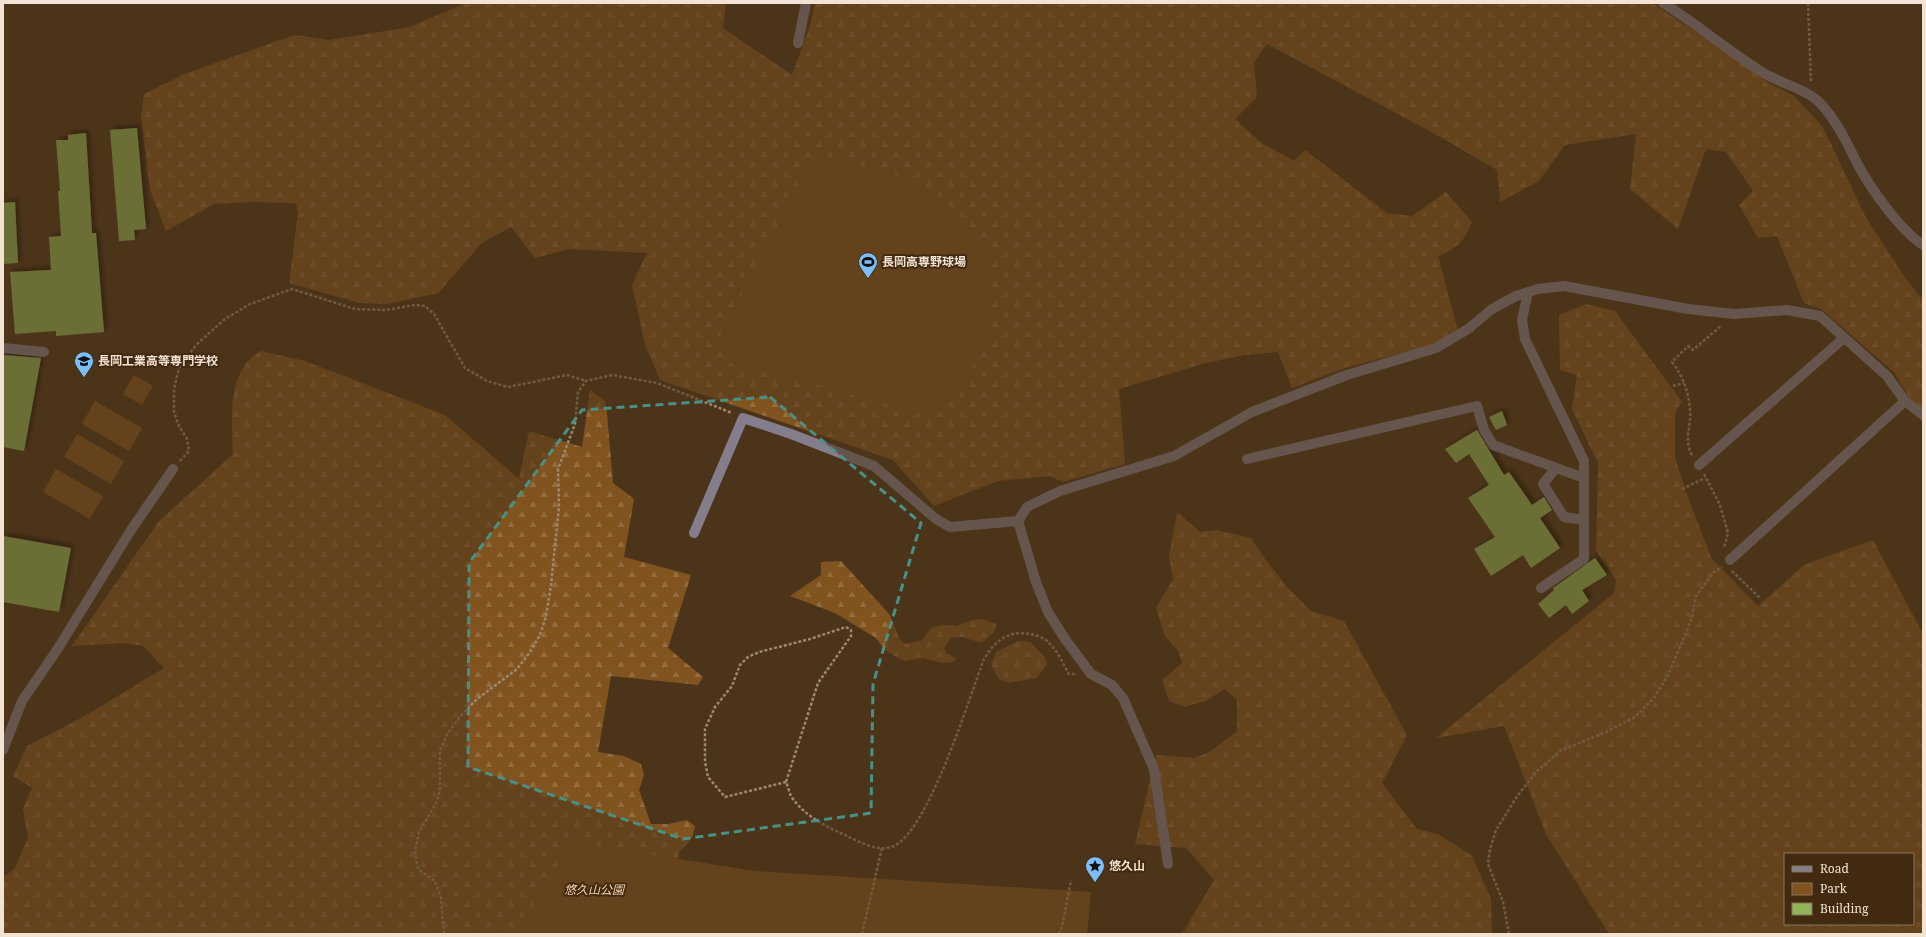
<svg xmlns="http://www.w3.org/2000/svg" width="1926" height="937" font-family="'Noto Serif','Noto Sans JP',serif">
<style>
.forest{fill:url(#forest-firs);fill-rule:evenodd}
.park{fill:#81541f}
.building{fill:#90b458;filter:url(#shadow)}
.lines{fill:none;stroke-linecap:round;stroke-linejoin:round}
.path{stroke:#9c8974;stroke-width:2.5;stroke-dasharray:3 2;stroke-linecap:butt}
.minor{stroke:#847d8c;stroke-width:10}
.marked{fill:none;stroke:#489188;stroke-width:3;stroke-dasharray:8 5;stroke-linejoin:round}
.labels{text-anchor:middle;stroke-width:4;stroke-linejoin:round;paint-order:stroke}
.poi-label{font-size:12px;font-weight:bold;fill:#f2e3d4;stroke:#422a10;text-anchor:start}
.park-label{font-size:12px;font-style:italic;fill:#fad6b1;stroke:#422a10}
</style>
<defs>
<pattern id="forest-firs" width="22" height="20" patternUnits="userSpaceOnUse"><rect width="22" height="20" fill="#81541f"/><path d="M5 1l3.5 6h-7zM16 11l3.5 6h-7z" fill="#936c3f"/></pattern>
<filter id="shadow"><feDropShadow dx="3.5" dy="-3.5" stdDeviation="2" flood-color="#0009"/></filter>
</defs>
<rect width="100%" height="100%" fill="#4c341a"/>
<!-- forest -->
<path class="forest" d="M466 3H726L723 28 792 75 810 26 815 3H1652L1742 63 1769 83 1794 96 1823 127 1865 216 1906 279 1923 300V409L1910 399 1894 372 1821 309 1804 303 1777 236 1758 238 1739 205 1753 191 1726 152 1706 149 1678 229 1630 189 1636 134 1565 145 1539 181 1500 202 1497 170 1435 134 1267 44 1254 63 1257 97 1235 119 1260 142 1294 161 1305 150 1387 213 1412 216 1446 192 1472 222C1466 239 1456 250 1438 256L1458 331 1426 347 1348 367 1292 388 1278 352 1245 355 1206 363 1119 389 1125 464 1063 482 1050 476 998 481 934 506 893 460 660 380 645 345 632 285 647 253 569 249 535 258 511 227 482 243 438 293 388 304 359 303 289 283 298 213 296 203 251 202 214 204 166 231 150 190 141 117 144 94 187 73 294 35 329 40 410 27Z
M1586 304 1615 311 1682 402 1675 413V458L1686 492 1712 559 1758 606 1804 565 1873 540 1923 634V934H1609L1546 834 1504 726 1436 738 1614 593 1616 580 1596 551 1598 463 1572 409 1577 375 1560 370 1559 315ZM1785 854H1913V924H1785Z
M261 351 305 361 445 415 519 479 529 431 582 447 590 390 606 402 613 483 634 499 624 557 691 575 668 648 703 677 698 685 611 676 598 752 624 756 641 764 644 775 639 790 651 824H668L687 820 695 826 692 838 679 853 677 867 856 934H3V877L14 869 28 838 23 809 32 788 13 776 27 746 83 717 164 668 143 646 124 643 72 646 159 521 233 454C232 420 226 370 261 351Z
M1177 512 1200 532 1216 530 1251 538 1265 559 1288 588 1311 611 1344 621 1407 735 1382 783 1417 829 1438 834 1472 856 1491 899 1492 934H1182L1214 880 1186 848 1135 844 1156 755 1194 758 1211 751 1237 731V700L1225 689 1205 701 1184 707 1169 701 1162 680 1182 663 1178 651 1165 636 1156 608 1173 579 1169 556Z
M841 561 890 615 900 640 906 644 922 640 931 628 941 625 956 626 973 620 982 619 996 624 995 631 982 643 962 637 951 638 944 648 946 653 957 659 953 662 942 663 923 658 904 661 886 651 876 638 835 613 790 596 821 575V562Z
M1018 641 1030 642 1045 657 1047 665 1036 678 1008 683 999 679 991 665 996 652Z"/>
<!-- park -->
<path class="park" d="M819 155 897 175 941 198 967 226 985 252 990 306V329L962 391 932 416 729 362 720 336 813 158Z
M134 375 153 386 142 405 123 394Z
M95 401 142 428 129 451 82 424Z
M77 434 124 461 111 484 64 457Z
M56 469 103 496 90 519 43 492Z
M572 842 754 871 1091 892 1087 934H515Z"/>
<!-- building -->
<path class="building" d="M137 128 146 229 134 230 135 240 119 241 110 130Z
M86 133 92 233H96L104 332 56 336V331L15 334 10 272 51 270 49 237 61 236 58 191H60L56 140H68V135Z
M15 202 18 263 3 264V203Z
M3 355 41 358 24 451 3 447Z
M1502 411 1507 425 1496 430 1489 417Z
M1477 430 1504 475 1509 472 1532 505 1544 497 1552 510 1540 518 1560 548 1531 568 1523 555 1491 576 1474 549 1495 537 1468 498 1489 485 1469 454 1456 463 1445 449Z
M3 536 71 548 59 612 3 602Z
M1595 558 1607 575 1582 590 1589 601 1572 614 1566 605 1549 618 1538 604 1554 590 1553 588Z"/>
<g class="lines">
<!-- path -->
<path class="path" d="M1808 3 1811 82
M1673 386 1684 383
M1692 455C1683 440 1692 425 1690 408 1688 391 1683 376 1672 362L1688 346 1693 350 1722 325
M180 461 189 451 187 439 179 426 174 412V389L179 368 196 345 225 319 250 304 292 289 355 309 386 310 415 305 425 306 434 314 465 368 487 381 508 387 567 375 586 381
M1704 474 1720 505 1728 533 1724 548
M1682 489 1705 478
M1732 571 1760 598
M786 782 725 797 708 777 705 762V729L715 707 732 686 740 665 748 657 759 652 810 639 846 627 851 630V636L818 683 786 782C788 786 789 792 791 796 802 814 826 827 845 835 858 841 876 852 891 847 927 837 970 695 984 659 995 641 1008 630 1030 634 1036 635 1045 638 1049 643 1058 651 1063 664 1069 674H1077
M444 934 441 898 435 881 418 869 415 852 419 832 436 803 440 791V750L447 734 463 713 477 699 517 669 530 652 540 635 546 616 551 585 559 507 558 469 575 424 578 392 586 381 612 375 657 383 732 413
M862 934 882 848
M1059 934 1062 927 1071 880
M1509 934 1503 902 1488 864 1490 849 1496 830 1518 795 1537 771 1560 751 1608 731 1635 717 1654 698 1668 675 1691 621 1696 596 1714 572 1722 567"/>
<!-- minor -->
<path class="minor" d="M1663 3C1697 24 1728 51 1762 72 1779 83 1807 89 1821 104 1836 120 1847 143 1857 163 1870 188 1900 230 1923 245
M798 43 806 3
M1528 292 1522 320 1525 339 1584 461V559L1541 588
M3 348 44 352
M1247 459 1477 406 1484 430 1493 445 1584 478
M1699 465 1844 338
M1556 468 1543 484 1564 517 1584 520
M694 533 743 418 791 434 874 466 936 519 950 527 1018 521
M1730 560 1905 401
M3 750 22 701 57 650 131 530 173 469
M1168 864 1154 769 1123 698 1112 685 1091 674 1065 639 1048 612 1036 582 1018 521 1027 507 1060 491 1174 456 1252 412 1347 375 1436 348 1468 329 1492 309 1516 296 1538 289 1564 286 1688 309 1734 314 1787 310 1820 316 1887 376 1905 401 1923 415"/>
</g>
<!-- marked area -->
<path d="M0 0H1926V937H0ZM770 397 921 523 873 684 871 813 683 839 468 767 469 563 582 410Z" fill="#4c341a" fill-opacity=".55" fill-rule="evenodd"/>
<path class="marked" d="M770 397 921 523 873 684 871 813 683 839 468 767 469 563 582 410Z"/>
<!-- icons -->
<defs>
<symbol id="stadium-pin" viewBox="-11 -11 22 30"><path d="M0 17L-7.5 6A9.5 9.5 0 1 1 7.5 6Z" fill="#7cbef9" stroke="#422a10"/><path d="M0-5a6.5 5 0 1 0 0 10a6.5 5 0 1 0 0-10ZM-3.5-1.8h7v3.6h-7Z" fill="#111"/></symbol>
<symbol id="university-pin" viewBox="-11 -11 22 30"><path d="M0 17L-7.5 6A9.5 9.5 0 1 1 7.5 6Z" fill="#7cbef9" stroke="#422a10"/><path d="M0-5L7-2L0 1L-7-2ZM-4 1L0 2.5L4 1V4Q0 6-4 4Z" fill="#111"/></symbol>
<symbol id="sight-pin" viewBox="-11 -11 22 30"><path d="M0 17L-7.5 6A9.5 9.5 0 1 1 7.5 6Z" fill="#7cbef9" stroke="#422a10"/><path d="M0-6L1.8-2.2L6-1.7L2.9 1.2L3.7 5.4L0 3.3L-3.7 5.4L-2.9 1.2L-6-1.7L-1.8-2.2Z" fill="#111"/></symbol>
</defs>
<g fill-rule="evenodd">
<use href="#stadium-pin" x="857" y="251" width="22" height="30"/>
<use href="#university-pin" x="73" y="350" width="22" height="30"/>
<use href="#sight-pin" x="1084" y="855" width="22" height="30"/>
</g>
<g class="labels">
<!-- poi labels -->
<g class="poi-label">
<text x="882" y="266">長岡高専野球場</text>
<text x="98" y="365">長岡工業高等専門学校</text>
<text x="1109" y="870">悠久山</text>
</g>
<!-- park labels -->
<g class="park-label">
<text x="594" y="894">悠久山公園</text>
</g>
</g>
<!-- border -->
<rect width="1926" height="937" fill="none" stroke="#f2e3d4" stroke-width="8"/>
<!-- legend -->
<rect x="1784" y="853" width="130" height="72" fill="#422a10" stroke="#88745e"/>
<rect x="1792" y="866" width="20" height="6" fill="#847d8c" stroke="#88745e"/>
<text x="1820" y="873" font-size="12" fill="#f2e3d4">Road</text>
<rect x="1792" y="883" width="20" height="12" fill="#81541f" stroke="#88745e"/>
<text x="1820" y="893" font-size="12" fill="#f2e3d4">Park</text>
<rect x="1792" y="903" width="20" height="12" fill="#90b458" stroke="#88745e"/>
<text x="1820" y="913" font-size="12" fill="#f2e3d4">Building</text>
</svg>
